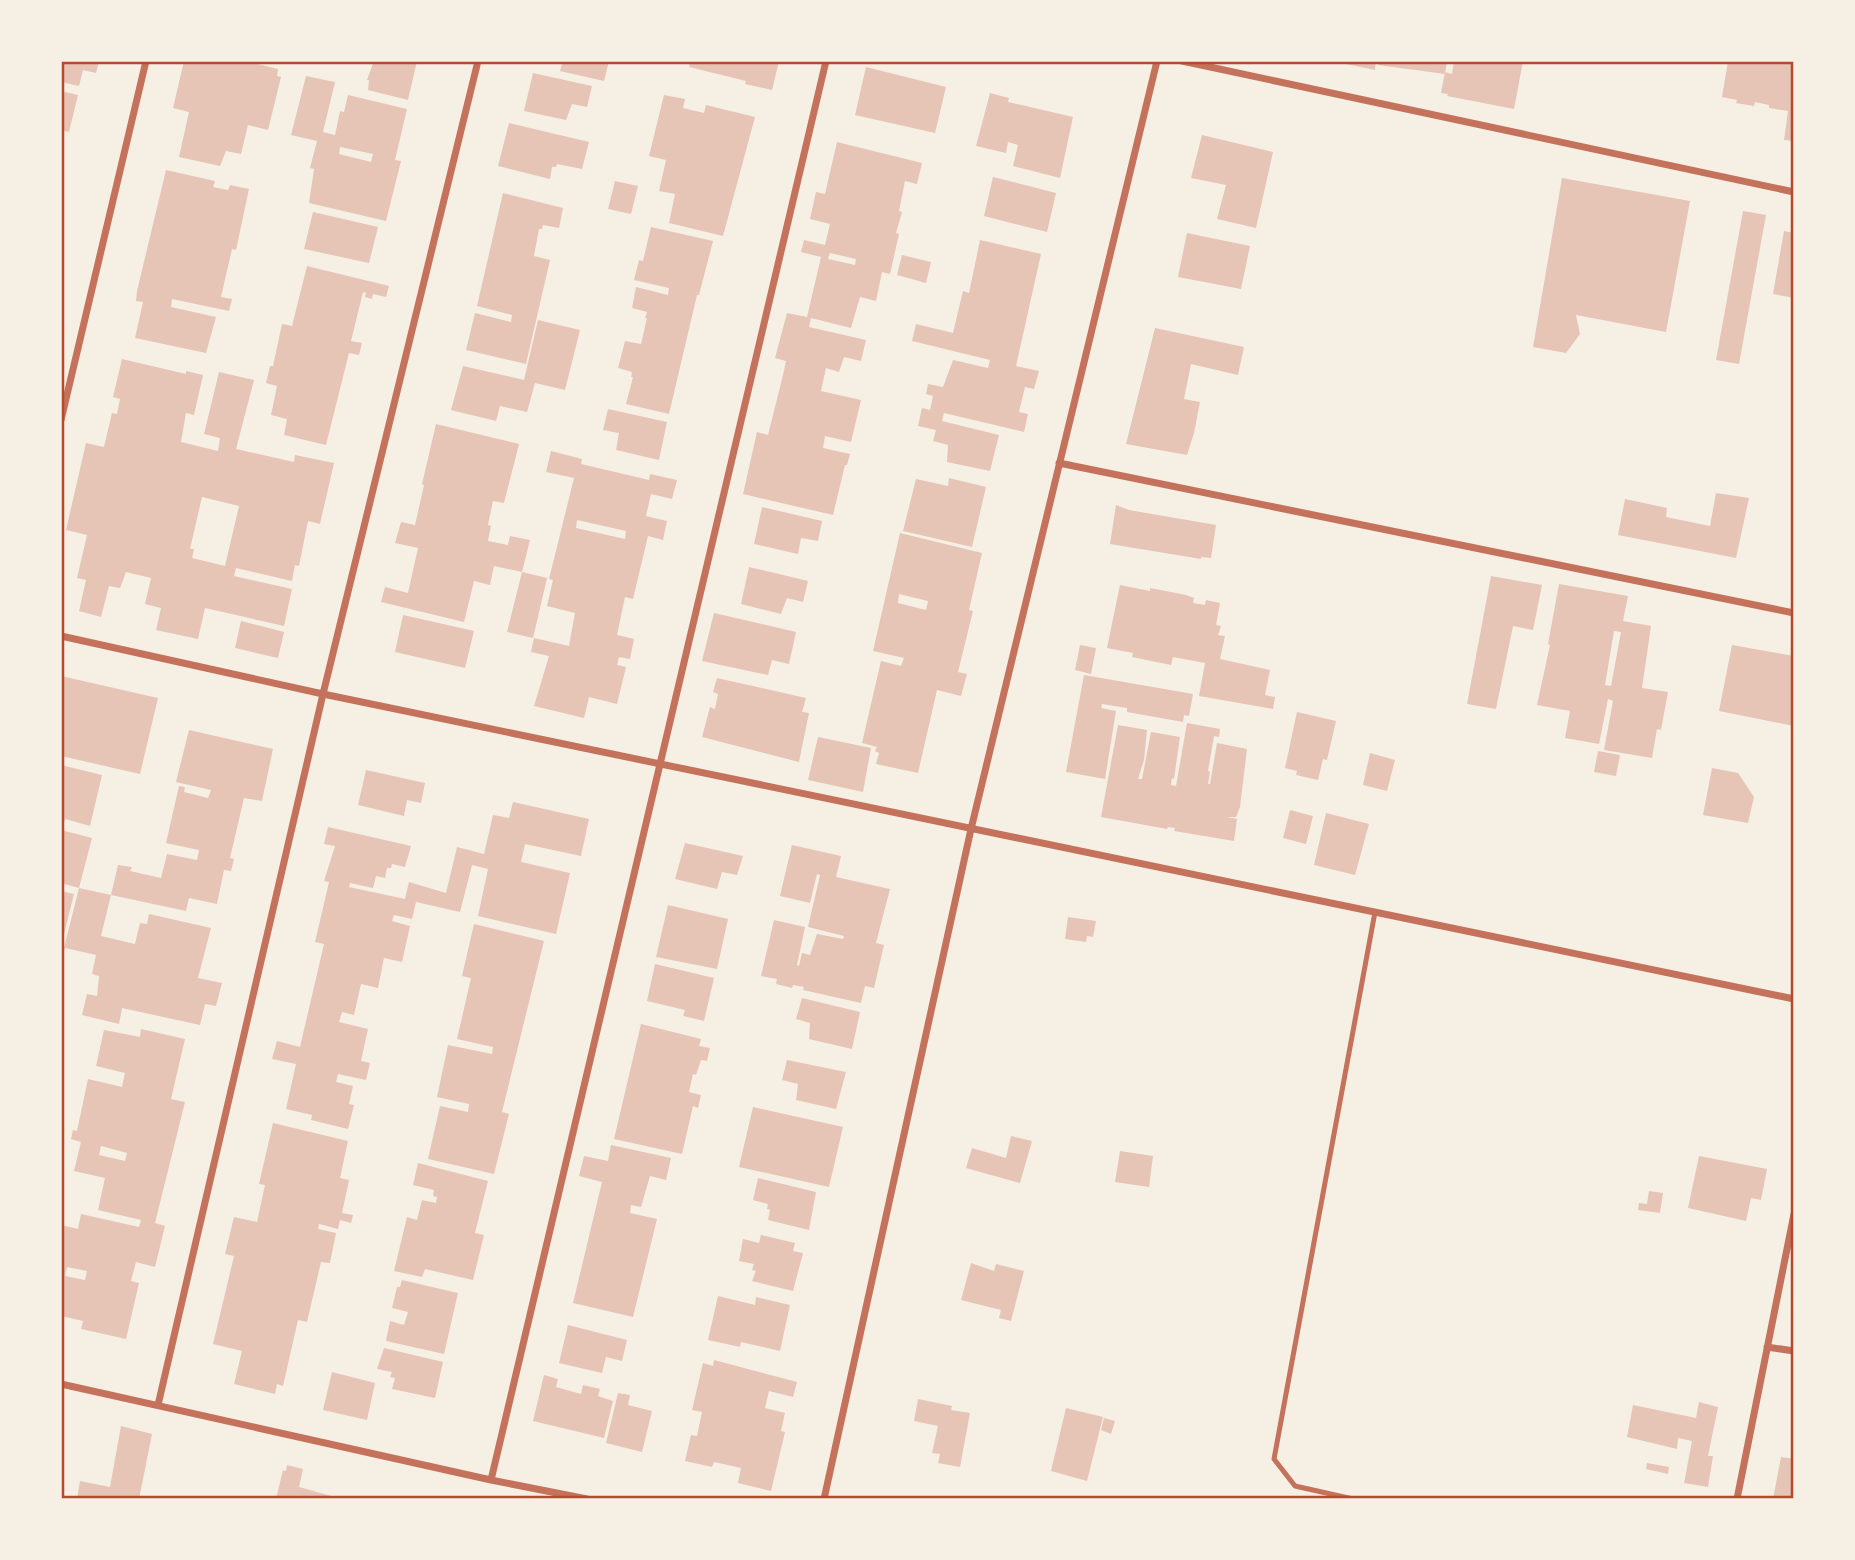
<svg xmlns="http://www.w3.org/2000/svg" width="1855" height="1560" font-family="Literata,serif">
<style>
.building{fill:#e6c5b7;fill-rule:evenodd}
.lines{fill:none;stroke-linecap:round;stroke-linejoin:round}
.service{stroke:#c5725c;stroke-width:5}
.minor{stroke:#c5725c;stroke-width:7}
.neatline{fill:none;stroke:#b5482f;stroke-width:2.5}
</style>
<rect width="100%" height="100%" fill="#f6efe4"/>
<!-- building -->
<path class="building" d="M61 61H99L96 73 83 70 79 86 61 82Z
M184 61H245L278 69 277 76 281 77 268 130 248 125 241 154 226 151 220 166 179 157 189 112 173 108Z
M374 61H417L408 100 368 90 369 80H367Z
M555 61H609L604 81 560 71 562 64Z
M690 61H779L772 90 745 84 746 81 689 67Z
M1346 61H1376L1375 70 1346 64Z
M1379 61H1447L1445 74 1378 65Z
M1454 61H1523L1514 109 1447 96 1448 94 1441 93 1445 72 1452 74Z
M1728 61H1794V141L1784 140 1788 111 1769 108V105L1755 102 1754 106 1736 103 1737 100 1722 97Z
M866 67 946 87 935 133 855 115Z
M533 73 592 86 587 107 572 104 566 120 524 111Z
M306 76 335 82 323 132 335 135 340 111 344 112 348 95 407 109 395 160 401 161 386 221 309 203 314 169 310 168 317 141 291 135ZM340 147 373 154 371 162 339 154Z
M61 91 78 95 69 132 61 130Z
M990 93 1009 98 1008 102 1073 117 1060 178 1013 166 1018 145 1008 142 1006 153 976 146Z
M664 95 685 99 683 108 704 113 706 105 755 117 723 236 669 223 675 194 659 191 666 160 649 156Z
M509 123 589 142 582 169 557 164 556 167H552L550 179 498 166Z
M1202 135 1273 152 1256 228 1217 219 1226 185 1191 178Z
M837 142 922 163 917 184 905 181 899 211 902 212 896 233 899 234 890 274 882 272 876 301 860 297 851 328 811 318 809 327 866 340 861 361 844 357 839 372 826 368 821 391 861 400 851 442 825 436 823 448 850 454 847 465H845L833 515 743 494 757 432 768 435 783 375 786 361 775 358 787 313 807 317 821 257 801 252 804 240 825 245 830 224 810 219 816 192 825 194ZM830 253 856 259 855 265 828 259Z
M166 170 215 181 213 187 228 190 230 185 249 189 236 250 232 249 221 297 232 299 229 311 172 299 171 307 216 317 206 353 135 338 143 302 136 301 137 291Z
M993 177 1056 193 1047 232 984 216Z
M1562 178 1690 201 1666 332 1576 315 1580 334 1566 353 1533 347Z
M615 181 638 186 631 214 608 209Z
M503 193 563 208 559 228 543 225 542 229H539L534 256 550 260 526 364 466 350 475 313 511 322 512 315 477 306Z
M1743 211 1766 215 1739 364 1716 360Z
M313 212 378 227 369 263 304 249Z
M651 227 713 241 699 295H697L669 414 626 404 633 377H631L632 372 618 368 625 341 641 344 647 318H645L647 312 632 308 636 287 668 295 669 288 634 280 639 260 643 261Z
M1784 231 1794 233V298L1773 294Z
M1187 233 1250 246 1241 289 1178 277Z
M980 240 1041 254 1016 366 1039 371 1034 389 1025 387 1019 412 1028 414 1024 432 944 413 942 421 999 435 990 471 947 462 948 445 933 441 936 430 918 426 922 408 930 410 933 396 926 394 928 384 943 387 953 360 988 368 990 360 912 341 916 324 953 333 963 291 969 293Z
M902 255 931 262 926 283 897 275Z
M307 266 389 286 386 297 373 294 372 299 365 297 366 293 363 292 351 341 362 343 359 355 349 353 326 445 284 435 287 419 271 415 277 386 266 383 270 366H273L282 324 292 326Z
M538 320 580 330 565 390 535 383 527 412 500 406 496 421 451 410 463 366 524 380Z
M1155 328 1244 347 1238 375 1191 364 1184 399 1200 402 1194 433 1187 455 1126 444Z
M122 359 186 374V371L203 375 194 415 186 413 181 442 218 451 220 438 204 434 219 372 254 380 236 449 294 462 295 455 334 463 320 524 308 521 299 566 295 565 292 581 236 568 234 576 292 589 284 626 205 608 198 639 156 630 161 608 145 604 151 578 126 572 120 588 109 586 101 617 79 611 86 580 77 578 87 535 66 530 86 443 104 447 112 413 117 414 120 399 113 397ZM202 497 239 506 225 566 192 558 194 549H190Z
M608 409 667 422 659 460 616 450 619 433 603 430Z
M436 424 519 444 504 503 493 501 488 525 491 526 488 541 508 545 510 536 530 540 522 572 494 566 490 585 474 581 464 622 381 602 385 587 408 593 418 548 395 543 401 522 415 525 424 485 422 484Z
M551 451 582 459 581 464 649 480 650 474 677 480 672 499 651 494 646 516 667 521 663 540 648 536 633 599 625 597 617 635 634 639 630 659 619 657 617 665 626 667 617 704 589 697 584 718 534 706 549 656 531 652 534 638 569 646 575 613 547 606 553 580 549 579 574 478 546 472ZM577 520 626 531 625 539 576 528Z
M949 478 986 487 972 547 903 531 916 479 948 486Z
M1716 493 1749 498 1736 558 1618 535 1625 499 1667 508 1666 517 1710 526Z
M1116 505 1129 510 1216 525 1211 558 1201 557V559L1110 544Z
M762 507 822 521 818 541 801 538 798 554 754 544Z
M900 533 982 553 969 610 973 611 958 672 967 674 961 696 937 690 918 773 876 764 879 753 875 751 877 747 862 743 881 661 901 666 904 658 873 651ZM899 594 928 601 926 610 898 603Z
M749 567 808 581 803 602 787 598 781 614 741 604Z
M522 572 547 578 533 638 507 632Z
M1491 576 1542 585 1533 630 1513 626 1496 709 1467 704Z
M1559 584 1628 596 1623 621 1651 626 1642 688 1668 692 1661 730 1657 729 1652 758 1604 750 1613 701 1608 699 1599 744 1565 738 1570 711 1537 705 1550 645 1548 644ZM1614 631 1621 632 1611 686 1605 685Z
M1120 585 1150 591V588L1186 595 1194 598 1193 603 1205 605 1206 600 1220 603 1216 625 1221 626 1218 635 1225 636 1220 659 1270 670 1265 695 1275 697 1273 709 1199 696 1205 663 1173 657 1171 665 1132 657 1133 653 1107 648Z
M714 613 796 632 789 664 772 660 768 675 702 661Z
M403 615 474 631 465 668 395 652Z
M241 621 284 632 278 658 235 648Z
M1080 645 1096 648 1091 674 1075 670Z
M1732 645 1794 656V726L1719 711Z
M1084 675 1193 694 1189 716 1184 715 1183 722 1127 712V708L1102 704 1101 708 1116 711 1105 779 1066 772Z
M61 676 158 698 140 774 61 756Z
M717 678 806 698 802 712 809 713 799 762 702 737 710 707 715 709 718 694 713 692Z
M1297 712 1336 721 1327 760 1323 759 1318 780 1296 775 1297 771 1285 768Z
M1187 723 1220 729 1219 737 1214 736 1208 771 1210 772 1208 784H1210L1217 743 1247 749 1240 807 1236 817H1227L1237 819 1234 841 1174 831 1175 828 1168 827 1167 829 1101 817 1118 725 1147 730 1144 760 1138 779H1142L1151 732 1180 737 1174 779 1172 778 1171 785 1176 786Z
M189 730 273 749 262 801 244 798 230 858 234 859 231 871 224 870 217 904 189 898 186 911 111 895 101 936 135 944 140 923 147 924 149 914 211 928 198 978 222 983 216 1006 205 1004 200 1025 122 1008 119 1024 82 1015 87 994 97 996 99 976 92 974 96 955 65 948 61 958V947L64 948 79 888 111 895 118 865 132 867 130 871 161 878 167 854 197 860 199 850 166 843 179 786 185 787 184 792 208 798 211 790 176 782Z
M818 737 871 748 863 792 808 780Z
M1598 751 1620 755 1616 776 1594 772Z
M1370 753 1395 760 1387 791 1363 785Z
M61 765 102 775 90 826 65 819 61 829Z
M1712 768 1738 773 1754 797 1748 823 1703 815Z
M366 770 425 783 421 803 407 800 404 816 358 805Z
M513 802 589 819 581 856 525 844 521 862 570 873 556 934 478 916 488 869 472 865 460 912 416 902 412 919 394 915 392 921 410 926 402 962 384 958 378 988 361 984 354 1015 342 1012 339 1022 368 1029 361 1061 370 1063 366 1080 338 1074 336 1082 353 1086 349 1104 354 1105 348 1129 311 1120 312 1115 286 1109 296 1064 272 1059 277 1041 300 1047 310 1004 324 944 315 942 329 882 324 881 335 846 324 844 328 827 411 846 405 867 392 864 391 868H387L385 878 376 876 373 888 350 883 349 887 405 899 409 882 446 893 457 847 484 854 493 815 509 818Z
M1290 810 1313 816 1306 844 1283 838Z
M1326 813 1369 824 1355 875 1314 865Z
M61 830 92 838 79 888 61 883Z
M685 843 743 856 737 875 722 872 717 889 675 879Z
M792 845 841 856 836 877 890 889 876 943 884 945 874 988 865 986 861 1003 803 990 804 987 793 985 792 988 776 984 777 979 761 976 774 920 805 927 797 965 799 966 802 953 810 955 817 934 843 939 844 936 808 927 820 875 817 874 810 903 780 896Z
M61 891 74 894 62 942H61Z
M668 905 728 919 717 969 656 957Z
M1068 917 1096 921 1093 937 1087 936 1086 942 1065 939Z
M474 924 544 941 502 1112 509 1114 494 1174 428 1159 440 1106 468 1112 469 1104 437 1097 448 1045 492 1054 493 1047 457 1039 471 978 462 976Z
M655 964 714 978 704 1021 683 1016 685 1010 647 1001Z
M802 998 860 1012 852 1049 809 1039 810 1023 796 1019Z
M641 1024 701 1039 699 1046 710 1048 707 1061 701 1060 696 1075 693 1074 689 1092 701 1095 698 1108 693 1106 682 1154 614 1139Z
M141 1029 185 1039 171 1099 185 1102 155 1223 165 1226 155 1267 136 1262 131 1281 139 1283 126 1339 81 1329 83 1321 61 1316V1225L78 1229 81 1214 139 1227 141 1220 98 1210 105 1178 74 1171 81 1142 71 1139 73 1130 77 1131 88 1079 122 1087 125 1073 96 1066 104 1030 140 1037ZM101 1146 127 1153 125 1161 99 1155ZM67 1267 87 1271 85 1280 65 1276Z
M787 1060 846 1072 836 1109 796 1100 798 1084 782 1080Z
M753 1107 843 1127 829 1187 739 1167Z
M273 1123 348 1141 340 1178 349 1180 342 1213 353 1215 351 1223 340 1220 338 1229 319 1224 318 1229 336 1233 330 1263 321 1262 307 1322 298 1320 283 1386 277 1384 275 1394 234 1384 242 1351 213 1344 234 1256 225 1254 234 1217 257 1222 265 1185 259 1184Z
M1011 1136 1032 1141 1020 1183 966 1168 972 1148 1006 1158Z
M611 1145 671 1158 666 1180 650 1176 641 1207 631 1205 630 1213 657 1219 633 1317 573 1303 602 1182 579 1176 584 1156 608 1161Z
M1120 1151 1153 1156 1149 1187 1115 1182Z
M1699 1156 1767 1169 1761 1200 1751 1198 1746 1221 1688 1208Z
M418 1163 488 1181 475 1233 484 1235 473 1280 425 1269 422 1277 394 1271 407 1217 417 1220 422 1200 436 1203 437 1197 433 1196 434 1190 413 1185Z
M758 1178 816 1192 809 1230 768 1220 770 1210 767 1209 768 1204 753 1200Z
M1649 1191 1663 1193 1660 1213 1638 1210 1639 1203 1647 1204Z
M761 1235 795 1243 793 1251 803 1253 793 1291 752 1281 756 1271 752 1270 754 1264 739 1261 743 1239 759 1243Z
M971 1263 994 1271 996 1264 1024 1271 1011 1321 999 1318 1001 1310 961 1300Z
M402 1280 458 1293 444 1354 386 1341 390 1321 404 1325 408 1312 392 1308 397 1287H400Z
M718 1296 755 1305 756 1297 790 1305 780 1351 741 1342 740 1347 708 1340Z
M568 1325 627 1340 622 1361 606 1357 602 1373 559 1363Z
M384 1348 443 1362 435 1398 392 1389 395 1378 390 1377 392 1372 377 1369Z
M714 1360 797 1382 793 1397 769 1391 765 1408 785 1413 781 1431 785 1432 771 1491 738 1483 741 1468 714 1462 712 1467 685 1461 691 1435 697 1436 702 1412 692 1410 703 1363 713 1366Z
M332 1372 375 1383 367 1420 323 1410Z
M544 1375 558 1379 556 1387 581 1394 583 1385 600 1389 598 1396 613 1401 604 1438 533 1421Z
M618 1393 630 1395 628 1405 652 1411 642 1452 606 1443Z
M918 1399 952 1406 951 1410 970 1413 960 1467 938 1463 940 1454 932 1453 938 1426 914 1421Z
M1699 1402 1718 1407 1708 1456H1713L1708 1487 1684 1483 1692 1441 1678 1438 1677 1449 1627 1437 1633 1405 1696 1418Z
M1066 1408 1103 1417 1087 1481 1051 1471Z
M1104 1418 1115 1421 1111 1434 1101 1430Z
M121 1426 152 1434 139 1499H77L80 1481 110 1487Z
M1781 1457 1794 1459V1499H1773Z
M1647 1463 1669 1467 1668 1474 1646 1469Z
M287 1465 303 1469 299 1487 342 1499H276L283 1470 286 1471Z"/>
<g class="lines">
<!-- service -->
<path class="service" d="M1353 1499 1295 1486 1274 1459 1375 912"/>
<!-- minor -->
<path class="minor" d="M1182 61 1794 192
M61 420 146 61
M1059 463 1794 613
M61 636 323 694 1794 999
M1767 1347 1794 1351
M61 1384 491 1480 587 1499
M158 1405 323 694 478 61
M491 1480 826 61
M824 1499 971 829 1157 61
M1737 1499 1794 1214"/>
</g>
<!-- border -->
<rect width="1855" height="1560" fill="none" stroke="#f6efe4" stroke-width="126"/>
<rect x="63" y="63" width="1729" height="1434" class="neatline"/>
</svg>
